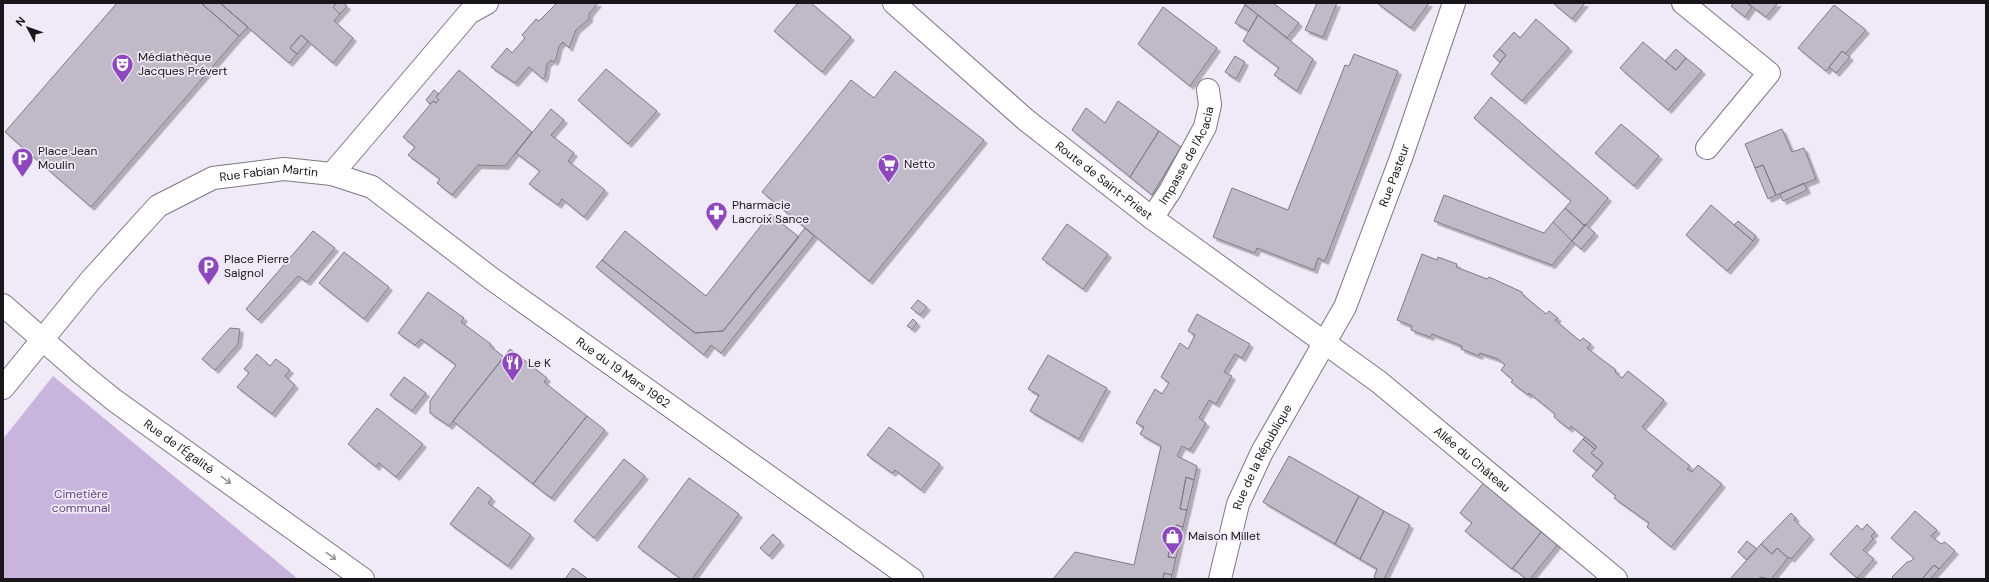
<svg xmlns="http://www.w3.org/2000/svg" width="1989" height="582" font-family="'DM Sans',sans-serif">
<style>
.green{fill:#c9b4dd}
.building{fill:#c0b9c7;stroke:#807986;filter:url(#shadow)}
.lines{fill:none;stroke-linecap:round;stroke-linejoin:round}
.street-casing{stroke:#7f7885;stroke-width:24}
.street{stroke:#fff;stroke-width:22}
.oneway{stroke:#979698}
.labels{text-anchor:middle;stroke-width:3.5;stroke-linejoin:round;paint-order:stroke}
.poi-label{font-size:12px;fill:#18161b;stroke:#f0e9f7;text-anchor:start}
.street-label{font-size:12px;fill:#18161b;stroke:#f0e9f7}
.park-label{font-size:12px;fill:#664581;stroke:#f0e9f7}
</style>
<defs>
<filter id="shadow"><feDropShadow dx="3.5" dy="3.5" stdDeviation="0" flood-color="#0004"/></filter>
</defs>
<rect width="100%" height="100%" fill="#f0e9f7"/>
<!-- green -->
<path class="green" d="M53 376 298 579H3V439Z"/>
<!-- building -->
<path class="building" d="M117 3H201L239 36 91 207 5 132Z
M201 3H220L248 27 239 36Z
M220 3H337L333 7 340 14 334 21 353 38 333 63 301 35 290 48 297 54 289 63Z
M337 3H343L347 6 340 14 333 7Z
M557 3H598L589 14V19L576 30 569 48 563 42 559 46 556 59 554 62 551 60 547 64 545 76 543 79 529 67 515 83 491 67 507 48 512 53 525 38 522 35 536 19 539 21Z
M798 3H811L851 37 822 72 774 31Z
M1243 3H1273L1299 23 1287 38Z
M1317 3H1337L1323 37 1305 30Z
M1377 3H1429L1411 28Z
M1553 3H1585L1572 19Z
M1734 3H1747L1752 7 1745 17 1731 6Z
M1747 3H1778L1766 17Z
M1245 5 1258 15 1249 31 1235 23Z
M1834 5 1866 30 1845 54 1842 51 1826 71 1798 48Z
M1163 7 1217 48 1190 86 1138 44Z
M1258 15 1313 59 1297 91 1274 75 1279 68 1243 41Z
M1536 19 1569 48 1522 101 1491 74 1506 55 1499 49 1514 32 1520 38Z
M301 35 308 41 297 54 290 48Z
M1643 42 1676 70 1686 58 1702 71 1668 110 1620 68Z
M1499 49 1506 55 1500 62 1493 56Z
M1676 49 1686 58 1676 70 1665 61Z
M1842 51 1850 57 1836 73 1829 67Z
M1354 54 1398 71 1325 261 1318 258 1314 270 1257 248 1255 253 1213 237 1232 188 1288 210 1345 65 1349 66Z
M1235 56 1245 62 1236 79 1225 72Z
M606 69 657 111 628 144 578 100Z
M459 70 532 132 505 166 478 165 452 195 437 183 440 179 408 155 415 147 403 137 433 101 436 103 439 100 436 97Z
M895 71 984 140 869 281 762 192 851 80 874 98Z
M434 90 439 94 436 97 439 100 436 103 433 101 430 104 426 100Z
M1491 97 1608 198 1585 226 1565 208 1571 201 1474 118Z
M1118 101 1159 131 1130 177 1072 130 1086 108 1105 123Z
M551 109 564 120 551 135 574 153 568 161 605 190 584 217 562 199 558 205 529 184 540 171 516 153Z
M1621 124 1659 156 1634 186 1595 153Z
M1782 129 1792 152 1804 148 1816 179 1776 195 1763 165 1755 168 1745 144Z
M1159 131 1181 147 1152 195 1130 177Z
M1763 165 1776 195 1768 199 1755 168Z
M1804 183 1807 190 1783 201 1780 194Z
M1444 195 1544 233 1553 222 1572 241 1552 265 1434 221Z
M1711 205 1753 241 1727 271 1686 235Z
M1565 208 1585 226 1572 241 1553 222Z
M770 214 799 237 723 331 695 333 602 260 625 231 706 296Z
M1738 221 1756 236 1753 241 1734 225Z
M1067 224 1108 254 1083 289 1042 259Z
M1585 224 1595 233 1581 249 1572 241Z
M805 228 814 236 721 353 711 345 704 355 596 267 602 260 695 333 723 331Z
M313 231 335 248 307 282 298 276 258 320 246 309Z
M344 252 389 287 364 319 319 283Z
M1422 254 1437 260 1438 257 1457 264 1456 267 1487 279 1489 277 1522 292V294L1546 314 1549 311 1558 318 1555 320 1580 341 1583 338 1591 344 1587 348 1616 370 1615 372 1622 378 1628 371 1664 400 1642 427 1690 466 1687 469 1692 472 1698 465 1722 484 1671 547 1647 527 1649 523 1614 498 1616 496 1592 476 1603 463 1591 453 1597 447 1571 426 1569 429 1554 417 1555 414 1529 393 1528 395 1511 382 1513 380 1501 370 1505 365 1498 359 1480 353 1479 356 1461 349 1462 346 1432 334 1430 337 1411 330 1412 326 1397 320Z
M428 292 464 318 461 322 491 344 490 346 504 357 449 426 430 413V401L456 365 421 339 415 345 398 333Z
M918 300 927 307 920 315 911 308Z
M1197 314 1250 344 1242 358 1235 354 1224 372 1232 376 1216 404 1209 400 1199 418 1206 423 1190 450 1182 446 1177 456 1197 466 1194 480 1186 477 1180 509 1187 510 1183 527 1176 525 1168 557 1176 558 1172 575 1164 573 1163 579H1053L1075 552 1134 565 1161 446 1140 434 1144 427 1136 423 1155 389 1162 394 1169 383 1161 377 1180 343 1188 349 1195 335 1188 331Z
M913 319 917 323 912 329 907 326Z
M230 328 240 329 238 344 215 370 202 359Z
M510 349 547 378 544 382 587 416 533 484 453 421Z
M257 354 270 366 276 359 290 370 285 376 295 385 272 414 237 387 249 373 244 369Z
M1048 355 1107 388 1079 439 1030 411 1039 395 1028 389Z
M404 377 426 393 412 411 390 395Z
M377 408 423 444 396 477 379 463 376 467 348 444Z
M587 416 605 430 551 498 533 484Z
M889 427 940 464 921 490 895 470 892 473 867 455Z
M1585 437 1597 447 1595 449 1583 439Z
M1583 439 1595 449 1591 453 1603 463 1597 471 1573 451Z
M1289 456 1359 496 1335 544 1263 502Z
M624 459 645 476 594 538 574 521Z
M1186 477 1194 480 1187 510 1180 509Z
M689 478 739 514 692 579H681L638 547Z
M1484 482 1542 531 1512 569 1465 531 1472 523 1460 513Z
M478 487 492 498 488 503 531 535 508 566 450 524Z
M1359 496 1384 511 1360 559 1335 544Z
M1384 511 1410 525 1384 579H1377L1374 577 1377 569 1360 559Z
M1915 511 1937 530 1931 536 1941 544 1945 542 1955 551 1939 569 1934 565 1922 579H1894L1892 577 1907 562 1911 561 1914 558 1891 538Z
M1791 513 1796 518 1794 520 1811 536 1791 559 1789 557 1788 558 1777 548 1772 554 1761 544Z
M1867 524 1875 532 1871 536 1873 539 1863 550 1874 559 1857 578 1830 554 1857 525 1862 530Z
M1176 525 1183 527 1176 558 1168 557Z
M1542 531 1558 544 1530 579H1526L1513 568Z
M773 534 781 542 769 556 760 548Z
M1747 541 1757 549 1747 560 1738 552Z
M1761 544 1772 554 1777 548 1788 558 1771 579 1760 577 1759 579H1730Z
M1934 565 1939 569 1930 579H1922Z
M573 568 588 579H565Z
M1164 573 1172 575 1171 579H1163Z"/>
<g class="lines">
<defs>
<g id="street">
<path id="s1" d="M894 3 1026 120 1152 218 1379 382 1616 579"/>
<path d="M1683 3 1769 73 1707 148"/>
<path d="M332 174 469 13 487 3"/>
<path id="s2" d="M1152 218 1170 191 1205 127 1210 105 1208 90"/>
<path id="s3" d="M3 305 82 374 114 400 363 579"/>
<path id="s4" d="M3 388 90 281 158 206 213 178 284 169 332 174 372 187 492 279 912 579"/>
<path id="s5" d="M1220 579 1238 504 1262 452 1345 307 1401 158 1454 3"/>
</g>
</defs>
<!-- street casing -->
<use href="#street" class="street-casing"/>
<!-- street -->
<use href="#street" class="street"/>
</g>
<!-- one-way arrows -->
<defs><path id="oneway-shaft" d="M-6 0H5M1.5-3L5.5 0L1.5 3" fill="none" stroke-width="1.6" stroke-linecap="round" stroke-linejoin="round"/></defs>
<g class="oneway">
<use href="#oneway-shaft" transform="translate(226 480) rotate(36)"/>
<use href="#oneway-shaft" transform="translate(331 556) rotate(36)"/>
</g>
<!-- icons -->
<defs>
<symbol id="theatre-pin" viewBox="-11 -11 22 30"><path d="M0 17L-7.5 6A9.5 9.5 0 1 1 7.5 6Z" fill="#8c48bc" stroke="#f0e9f7"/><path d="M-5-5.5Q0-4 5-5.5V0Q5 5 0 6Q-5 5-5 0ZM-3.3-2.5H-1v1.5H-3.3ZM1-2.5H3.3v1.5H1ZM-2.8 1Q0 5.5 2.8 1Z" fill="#fff"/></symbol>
<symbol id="parking-pin" viewBox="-11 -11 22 30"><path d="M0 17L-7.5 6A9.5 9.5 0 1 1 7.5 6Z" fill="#8c48bc" stroke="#f0e9f7"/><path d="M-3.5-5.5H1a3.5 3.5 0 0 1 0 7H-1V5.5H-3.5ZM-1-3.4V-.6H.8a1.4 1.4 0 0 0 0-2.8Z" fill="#fff"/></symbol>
<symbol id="supermarket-pin" viewBox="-11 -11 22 30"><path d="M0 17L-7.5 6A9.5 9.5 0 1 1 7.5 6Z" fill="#8c48bc" stroke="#f0e9f7"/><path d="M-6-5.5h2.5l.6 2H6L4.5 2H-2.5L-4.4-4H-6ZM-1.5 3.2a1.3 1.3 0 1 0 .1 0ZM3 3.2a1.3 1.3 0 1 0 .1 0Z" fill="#fff"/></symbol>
<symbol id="pharmacy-pin" viewBox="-11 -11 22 30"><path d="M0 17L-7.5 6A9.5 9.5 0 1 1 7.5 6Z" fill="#8c48bc" stroke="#f0e9f7"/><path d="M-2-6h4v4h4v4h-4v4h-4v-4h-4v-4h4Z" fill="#fff"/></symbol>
<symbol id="restaurant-pin" viewBox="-11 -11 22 30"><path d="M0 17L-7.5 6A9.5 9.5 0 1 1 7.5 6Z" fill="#8c48bc" stroke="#f0e9f7"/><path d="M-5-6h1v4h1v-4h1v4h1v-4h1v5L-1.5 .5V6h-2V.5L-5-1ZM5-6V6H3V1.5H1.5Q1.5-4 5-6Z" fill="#fff"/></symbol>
<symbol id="shop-pin" viewBox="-11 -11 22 30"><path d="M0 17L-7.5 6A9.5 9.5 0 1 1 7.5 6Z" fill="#8c48bc" stroke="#f0e9f7"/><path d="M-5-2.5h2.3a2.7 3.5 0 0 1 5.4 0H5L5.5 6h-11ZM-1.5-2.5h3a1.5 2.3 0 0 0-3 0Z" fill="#fff"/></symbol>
</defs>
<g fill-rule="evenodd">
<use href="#theatre-pin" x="110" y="52" width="25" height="34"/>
<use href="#parking-pin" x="10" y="146" width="25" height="34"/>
<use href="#supermarket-pin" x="876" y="152" width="25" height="34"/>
<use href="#pharmacy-pin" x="704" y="200" width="25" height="34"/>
<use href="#parking-pin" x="196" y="254" width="25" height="34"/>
<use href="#restaurant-pin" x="500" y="350" width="25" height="34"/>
<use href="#shop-pin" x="1160" y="524" width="25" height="34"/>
</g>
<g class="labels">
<!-- poi labels -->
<g class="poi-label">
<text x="138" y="61">Médiathèque<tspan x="138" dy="14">Jacques Prévert</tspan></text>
<text x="38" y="155">Place Jean<tspan x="38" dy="14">Moulin</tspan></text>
<text x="904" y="168">Netto</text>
<text x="732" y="209">Pharmacie<tspan x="732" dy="14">Lacroix Sance</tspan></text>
<text x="224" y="263">Place Pierre<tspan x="224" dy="14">Saignol</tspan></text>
<text x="528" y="367">Le K</text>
<text x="1188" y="540">Maison Millet</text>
</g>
<!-- street labels -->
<g class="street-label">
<text dy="4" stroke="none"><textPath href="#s2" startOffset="72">Impasse de l'Acacia</textPath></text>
<text dy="4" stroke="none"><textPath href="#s5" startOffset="442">Rue Pasteur</textPath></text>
<text dy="4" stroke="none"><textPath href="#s4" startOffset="357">Rue Fabian Martin</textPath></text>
<text dy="4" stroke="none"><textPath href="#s1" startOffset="275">Route de Saint-Priest</textPath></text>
<text dy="4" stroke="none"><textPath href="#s4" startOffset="775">Rue du 19 Mars 1962</textPath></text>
<text dy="4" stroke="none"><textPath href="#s3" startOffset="226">Rue de l'Égalité</textPath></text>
<text dy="4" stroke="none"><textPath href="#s5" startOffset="130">Rue de la République</textPath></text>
<text dy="4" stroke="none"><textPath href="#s1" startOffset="737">Allée du Château</textPath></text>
</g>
<!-- park labels -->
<g class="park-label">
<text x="81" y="498">Cimetière<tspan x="81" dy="14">communal</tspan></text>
</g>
</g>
<!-- border -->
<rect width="1989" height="582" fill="none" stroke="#18161b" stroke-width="8"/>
<!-- north arrow -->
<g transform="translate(28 28) rotate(311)" stroke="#f0e9f7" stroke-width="3" paint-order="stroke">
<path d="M0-3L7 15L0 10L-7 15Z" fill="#18161b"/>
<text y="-6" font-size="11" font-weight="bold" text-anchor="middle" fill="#18161b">N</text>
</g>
</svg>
